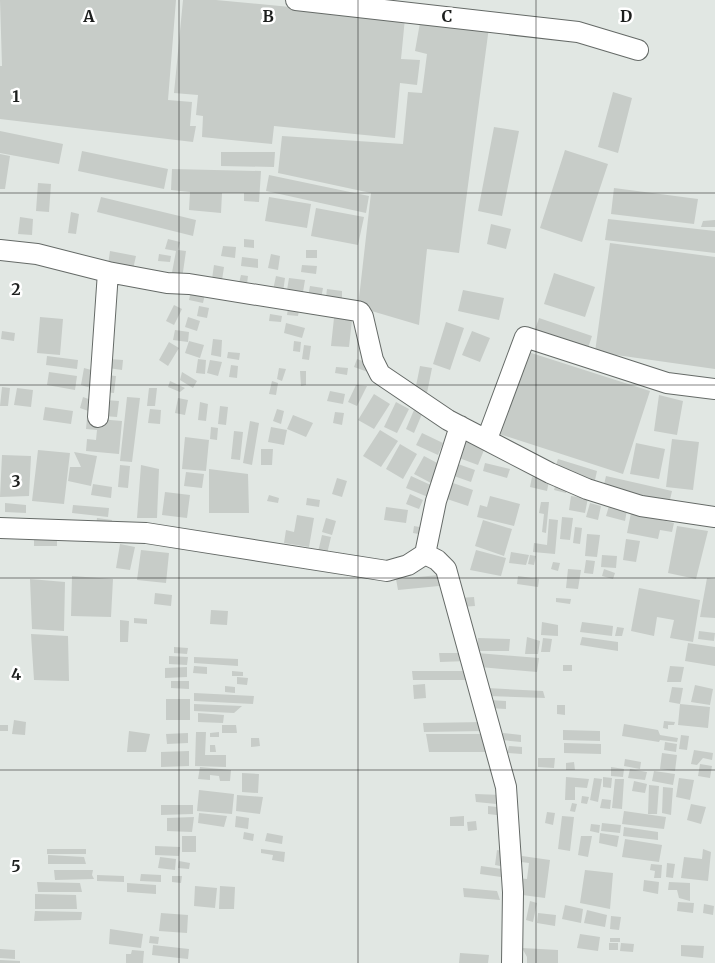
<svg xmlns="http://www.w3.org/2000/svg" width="715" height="963" font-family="Merriweather,serif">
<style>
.building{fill:#c7ccc8}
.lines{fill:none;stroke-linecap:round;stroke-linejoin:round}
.minor-casing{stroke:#656a67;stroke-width:22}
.minor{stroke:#fff;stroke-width:20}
.grid{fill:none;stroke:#1d1f1e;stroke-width:1;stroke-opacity:0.55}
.grid-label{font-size:16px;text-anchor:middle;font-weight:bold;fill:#1d1f1e;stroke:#fff;stroke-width:5;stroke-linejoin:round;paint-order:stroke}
</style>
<rect width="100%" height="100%" fill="#e1e7e3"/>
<!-- building -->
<path class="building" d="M0 0H176L168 100 192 102 190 126H196L193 142 0 119V66H2Z
M183 0H216L405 18 401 59 420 60 417 85 400 83 395 138 274 126 272 144 202 137 203 116 196 115 198 95 174 93Z
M421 17 489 27 459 253 427 249 419 325 358 307 371 193 278 173 282 136 403 144 408 92 422 93 427 54 415 51Z
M613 92 632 98 618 153 598 147Z
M494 127 519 131 502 216 478 211Z
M0 131 63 144 59 164 0 153Z
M565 150 608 164 582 242 540 228Z
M82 151 168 169 164 189 78 171Z
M221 152H275L274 167 221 166Z
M0 154 10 156 5 189H0Z
M172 169 261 171 259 202 244 201V193H222L221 213 189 210 190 192 171 190Z
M269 175 369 196 366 213 266 191Z
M38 183 51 184 49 212 36 211Z
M614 188 698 199 694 224 611 214Z
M101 197 196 220 193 236 97 212Z
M269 197 311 204 307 228 265 221Z
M316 208 364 217 358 245 311 236Z
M71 212 79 214 76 234 68 233Z
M20 217 33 219 32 235 18 234Z
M608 219 715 231V253L605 240Z
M715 220V227H701L703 221Z
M491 224 511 229 506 249 487 244Z
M168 239 180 242 178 250 186 251 182 279 171 278 176 251 165 249Z
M244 239 254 240V248L244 247Z
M610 243 715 257V369L595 352Z
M223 246 236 247 235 258 221 256Z
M306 250H317V258H306Z
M110 251 136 256 133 269 108 265Z
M159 254 171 256 170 262 158 261Z
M271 254 280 256 278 270 268 268Z
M242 257 258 259V268L241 266Z
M214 265 224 267 222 280 212 279Z
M302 265 317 266 316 274 301 272Z
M554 273 595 287 585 317 544 304Z
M241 275 248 276 247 284 239 283Z
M276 276 285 278 283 292 273 290Z
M289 278 305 280 303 292 287 290Z
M192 286 206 289 203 303 189 300Z
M310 286 323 288 321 299 308 297Z
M327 289 342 291V299L326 297Z
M463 290 504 298 499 320 458 311Z
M174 305 182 309 174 325 166 321Z
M199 306 209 308 207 318 197 316Z
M288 308 299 310 298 316 287 315Z
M270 314 282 316 281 322 269 321Z
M40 317 63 319 60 355 37 353Z
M188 317 200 321 197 331 185 327Z
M334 318 352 320 349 347 331 346Z
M539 318 592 336 587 351 534 333Z
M446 322 464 328 450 370 433 364Z
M286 323 305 328 302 338 284 333Z
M175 330 189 332 188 342 173 340Z
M2 331 15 333 14 341 1 339Z
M472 331 490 338 480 362 462 355Z
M213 339 222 340 221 357 211 355Z
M189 341 204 345 200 358 185 353Z
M294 341 301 342 300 352 293 351Z
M169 342 179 348 168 366 159 360Z
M304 345 311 346 309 360 302 359Z
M522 350 650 391 623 474 496 433Z
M228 352 240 353 239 360 227 358Z
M47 356 78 360 77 369 46 365Z
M109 359 123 360 122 370 108 368Z
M198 359 206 360 205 374 196 373Z
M357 359 371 364 368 372 354 367Z
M210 360 222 362 218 376 207 373Z
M231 365 238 366 237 378 229 377Z
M420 366 432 368 427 393 415 391Z
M336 367 348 368 347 375 335 373Z
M84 368 95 371 91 388 81 385Z
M279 368 286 369 282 381 277 379Z
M300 371H306V385L301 386Z
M49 372 77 376 75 390 47 385Z
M182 372 197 381 193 388 180 380Z
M106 375 116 376 114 393 104 392Z
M170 381 185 388 180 392 168 387Z
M272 381 278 383 276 395 269 394Z
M356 385 367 386 357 406 348 402Z
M2 387 10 388 8 406H0Z
M17 388 33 390 31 407 14 405Z
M149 388H157L155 406H147Z
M330 391 345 394 343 404 327 401Z
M374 394 390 404 374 429 358 420Z
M659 395 683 401 677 435 654 431Z
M83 397 94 401 91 412 80 408Z
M127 397 140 398 132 462 120 461Z
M178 398 188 400 185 415 175 413Z
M105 400 119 401 117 417 104 416Z
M200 402 208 404 206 421 198 420Z
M396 402 409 409 397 433 384 427Z
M220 406 228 407 226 425 218 424Z
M45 407 73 411 71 424 43 420Z
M150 409 161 410 160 424 148 423Z
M277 409 284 411 281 424 273 421Z
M414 410 422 414 414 433 406 429Z
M335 412 344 413 342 425 333 423Z
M293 415 313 423 306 437 287 429Z
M87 418 122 421 119 454 86 451 87 439 96 440 97 430 86 429Z
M250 421 259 423 252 465 243 463Z
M211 427 218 428 217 440 210 439Z
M271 427 287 430 284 445 268 442Z
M380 430 398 441 381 467 363 456Z
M234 431 243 432 240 460 231 459Z
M422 433 443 443 438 455 416 445Z
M185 437 209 440 206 471 182 469Z
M467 438 486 445 478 465 459 458Z
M672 439 699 442 693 490 666 487Z
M636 443 665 449 659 479 630 474Z
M400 444 417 454 403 479 386 469Z
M261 449H273L272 465H261Z
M38 450 70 453 64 504 32 501Z
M74 452 97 456 91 486 68 481 70 467H81Z
M2 455 31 456 29 496 0 497Z
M424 456 441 465 431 483 414 474Z
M558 459 597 471 595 480 555 468Z
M485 463 510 469 507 478 483 471Z
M458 464 475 470 471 482 454 476Z
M120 465 130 466 128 488 118 487Z
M141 465 159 469 157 518H137Z
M209 469 248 474 249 513H209Z
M186 472 204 474 202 488 184 486Z
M411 476 433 486 428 497 406 488Z
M606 476 672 491 669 504 603 489Z
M532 477 549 481 547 491 530 487Z
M337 478 347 481 342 497 332 494Z
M453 483 473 490 468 506 447 499Z
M556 483 568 487 566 493 554 490Z
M93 484 112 487 111 498 91 495Z
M165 492 190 495 187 518 162 515Z
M410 494 423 500 419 509 406 504Z
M269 495 279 498 278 503 267 501Z
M490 496 520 504 514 526 477 517 480 505 487 507Z
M571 496 588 498 585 513 569 510Z
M307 498 320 500 319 507 306 505Z
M541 502H549L546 533 542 532 544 514 539 513Z
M5 503 26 505V513L5 512Z
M590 503 601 506 598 520 586 517Z
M73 505 109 508 108 517 72 513Z
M609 506 627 510 625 521 606 516Z
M386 507 408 510 406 523 384 520Z
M631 513 674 523 672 532 660 530 658 539 627 533Z
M297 515 314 518 309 547 284 543 286 530 294 532Z
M562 517 573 518 570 540 560 539Z
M97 518 112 520 111 528 96 526Z
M326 518 336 521 332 535 322 532Z
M549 519 558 520 555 554 533 552 534 543 547 545Z
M483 520 512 529 504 556 475 546Z
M414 526 425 528 424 535 413 533Z
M677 526 708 531 696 579 668 573Z
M575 527 582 528 580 544 573 543Z
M34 532H57V546H34Z
M587 534 600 535 597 557 585 556Z
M322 535 331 537 327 554 318 552Z
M626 539 640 541 636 562 623 560Z
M120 544 135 547 130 570 116 568Z
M141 550 169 553 166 583 137 580Z
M476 550 506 558 501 576 470 570Z
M511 552 529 555 526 565 509 563Z
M530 555 536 556 534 565 528 564Z
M602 555 617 556 616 568 601 567Z
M586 560 595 561 593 574 584 573Z
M553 562 560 563 558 571 551 569Z
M568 569 581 570 578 589 566 588Z
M604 569 615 573 613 579 602 576Z
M439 575V586L398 590 396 579Z
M72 576 113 579 111 617 71 616Z
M518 576 539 579 538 587 517 584Z
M707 578 715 579V618L700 617Z
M30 579 65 582 64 631 32 629Z
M639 588 700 600 693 642 670 638 674 620 657 617 654 636 631 631Z
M155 593 172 595 171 606 154 604Z
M474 597 475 606 460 607 459 598Z
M556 598 571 599 570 604 556 602Z
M211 610 228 611 227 625 210 624Z
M134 618 147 619V624L134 623Z
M120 620 129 621 128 642H120Z
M542 622 558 625V636L541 635Z
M582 622 613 626 612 636 580 632Z
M617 627 624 628 622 636H615Z
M699 631 715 633 714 641 698 639Z
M31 634 68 636 69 681 34 680Z
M527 637 540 641 538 654H525Z
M582 637 618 642V651L580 645Z
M478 638 510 639 509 651H477Z
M543 638 552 639 550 652H541Z
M688 643 715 647V666L685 661Z
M174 647 188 648 187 654 174 653Z
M439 653H467L468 661 440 662Z
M477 653 539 658 537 672 480 667Z
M169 656 188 657 187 665 169 664Z
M194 657 238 659V666L194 663Z
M563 665H572V671H563Z
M194 666 207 667V674L193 673Z
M670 666 684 667 681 682H667Z
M187 667V677L165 678V668Z
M232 671 243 672V676H232Z
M412 671H469L467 680H413Z
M237 677 248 678 247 685 237 684Z
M171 681H189V689L171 688Z
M425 684 426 698 414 699 413 685Z
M695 685 713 689 710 705 691 702Z
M225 686 235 687V693L225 692Z
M672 687 683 688 680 704 669 702Z
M487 688 543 691 545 698 488 696Z
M194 693 254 696 253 704 194 701Z
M166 699H190V720H166Z
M489 700 506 701V709L488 708Z
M194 704 242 706 234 713 194 711Z
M680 704 710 707 708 728 678 725Z
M557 705H565V715L557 714Z
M198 713 224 715 223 723 198 722Z
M14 720 26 722 25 735 12 734Z
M664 721 675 722 674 725H668V729L663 728Z
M484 722 485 731 424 732 423 723Z
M624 724 658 730 660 735 678 738 677 742 660 740 659 742 622 736Z
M0 725H8V731H0Z
M222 725H236L237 733H222Z
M563 730 600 731V741L563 740Z
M129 731 150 734 146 752H127Z
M196 732H206L205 755H226V767L195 766Z
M219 732V737H210V733Z
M188 733V743L167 744 166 734Z
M503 733 521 735V742L502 740Z
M426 734H488L491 752H429Z
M681 735 689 736 687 750 679 749Z
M251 738H259L260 746 251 747Z
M665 742 677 744 676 752 664 750Z
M564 743 601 744V754L564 753Z
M210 745H215L216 752H210Z
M509 746 522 747V754L507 753Z
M694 750 713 753 712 760 703 758 697 765 691 764Z
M189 751V766L161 767V752Z
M662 753 677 755 675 771 660 769Z
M538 758H555L554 768 538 767Z
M625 759 641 762 640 769 624 766Z
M574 762 575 770H566V763Z
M700 764 712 766 710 778 698 776Z
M200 767 231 770 230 781H220L219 776 210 775V780L198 779Z
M611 767 624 769 623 777 611 776Z
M630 769 647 772 645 780 628 778Z
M654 771 675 774 673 785 652 781Z
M242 773 259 774 258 793 242 792Z
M566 777 589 779 587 788 575 787V800H565Z
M603 777 612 778 611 788 603 787Z
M594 778 602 779 598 802 590 800Z
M679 778 694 780 690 800 676 797Z
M615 779H624L622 809 612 808Z
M634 781 647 784 645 793 632 791Z
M649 785 659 786 657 814H648Z
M663 787 673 788 671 815 662 813Z
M199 790 234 794 232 814 197 811Z
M475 794 502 795 507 805 476 802Z
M237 795 263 797 260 814 236 811Z
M582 796 589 797 587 804 581 803Z
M602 799 611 800 610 809 600 808Z
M572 803 577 804 575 812 570 811Z
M691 804 706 807 701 824 687 820Z
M161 805H193V814L161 815Z
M488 806 506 808 505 816 488 814Z
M624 811 666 817 664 829 622 824Z
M547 812 555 813 553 825 545 823Z
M199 813 227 816 224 827 198 823Z
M236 816 249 818 248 829 235 827Z
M464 816V826H450V817Z
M562 816 574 817 570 851 558 849Z
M194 817 192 832 167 831V818Z
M476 821 477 830 468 831 467 822Z
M602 823 621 825 620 833 601 831Z
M591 824 600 825 599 833 590 831Z
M624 827 658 832V840L623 836Z
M244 832 254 834 253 841 243 839Z
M267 833 283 836 282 844 265 841Z
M600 833 619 836 617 847 599 843Z
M182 836H196V852H182Z
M581 836H592L588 857 578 855Z
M625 839 662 845 659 862 622 857Z
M155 846 180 847 179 856 155 855Z
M47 849H86V854H47Z
M261 849 285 852 284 862 272 860 273 855 261 853Z
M703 849 711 852 708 881 681 878 684 857 702 859Z
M497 850 508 852 505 867 495 865Z
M48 855 84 857 86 864H48Z
M522 856 550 860 545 898 515 894 517 878 527 879 529 863 521 862Z
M160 857 176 859 175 870 158 868Z
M179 861 190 863 189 869 178 868Z
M667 863 675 864 673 878 666 877Z
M651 864 662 865 661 878H654L655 871 650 870Z
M481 866 502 869 501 877 480 874Z
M54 870H93L92 875 94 879 55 880Z
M585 870 613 873 610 909 580 903Z
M141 874 161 875V882L140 881Z
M97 875 124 876V882L97 881Z
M172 876H182L181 883 172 882Z
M644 880 659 882 658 894 643 891Z
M37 882 80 883 82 892H38Z
M669 882 690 883V901L679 898 677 890H668Z
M127 883 156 885V894L127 892Z
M195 886 217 888 215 908 194 906Z
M220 886 235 887 234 909H219Z
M463 888 497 891 500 900 464 897Z
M35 894 76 895 77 909H35Z
M530 901 537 903 533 922 526 920Z
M678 902 694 903 693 913 677 911Z
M704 904 714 906 713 915 703 913Z
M565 905 583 909 581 923 562 919Z
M587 910 607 915 605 927 584 923Z
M35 911 82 912 81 920 34 921Z
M161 913 188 915 187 933 159 931Z
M538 913 556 915 555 926 537 923Z
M611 916 621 917 619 930 610 929Z
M110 929 143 934 141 948 109 944Z
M580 934 600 937 598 951 577 948Z
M150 936 159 937 158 944 149 943Z
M610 938H620V942H610Z
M609 943H618V950H609Z
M621 943 634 944 633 952 620 951Z
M153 945 189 949 188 959 152 955Z
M681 945 704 946 703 958 681 956Z
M522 948 558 950V963H527V957Z
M0 949 15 950V959L0 958Z
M132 950 144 951 143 963H126V954H131Z
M460 953 489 955 488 963H459Z
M0 960 20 961V963H0Z"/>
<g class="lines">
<defs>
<path id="minor" d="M296 0 578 32 638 50
M0 250 37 254 108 272 98 417
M108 272 167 283 189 284 357 311 360 312 363 317 373 360 380 374 448 420 550 473 587 489 641 506 715 517
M487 439 525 337 667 383 715 389
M0 528 146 533 387 571 408 565 425 554 436 501 460 426
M425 554 437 560 446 569 506 787 513 892 512 963"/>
</defs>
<!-- minor casing -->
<use href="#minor" class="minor-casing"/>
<!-- minor -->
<use href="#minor" class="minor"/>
</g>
<!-- grid -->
<path class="grid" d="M179 0V963M358 0V963M536 0V963M0 193H715M0 385H715M0 578H715M0 770H715"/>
<g class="grid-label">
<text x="89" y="22">A</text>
<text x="268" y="22">B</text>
<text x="447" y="22">C</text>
<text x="626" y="22">D</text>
<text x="16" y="102">1</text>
<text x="16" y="295">2</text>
<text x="16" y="487">3</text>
<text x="16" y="680">4</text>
<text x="16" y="872">5</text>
</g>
</svg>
